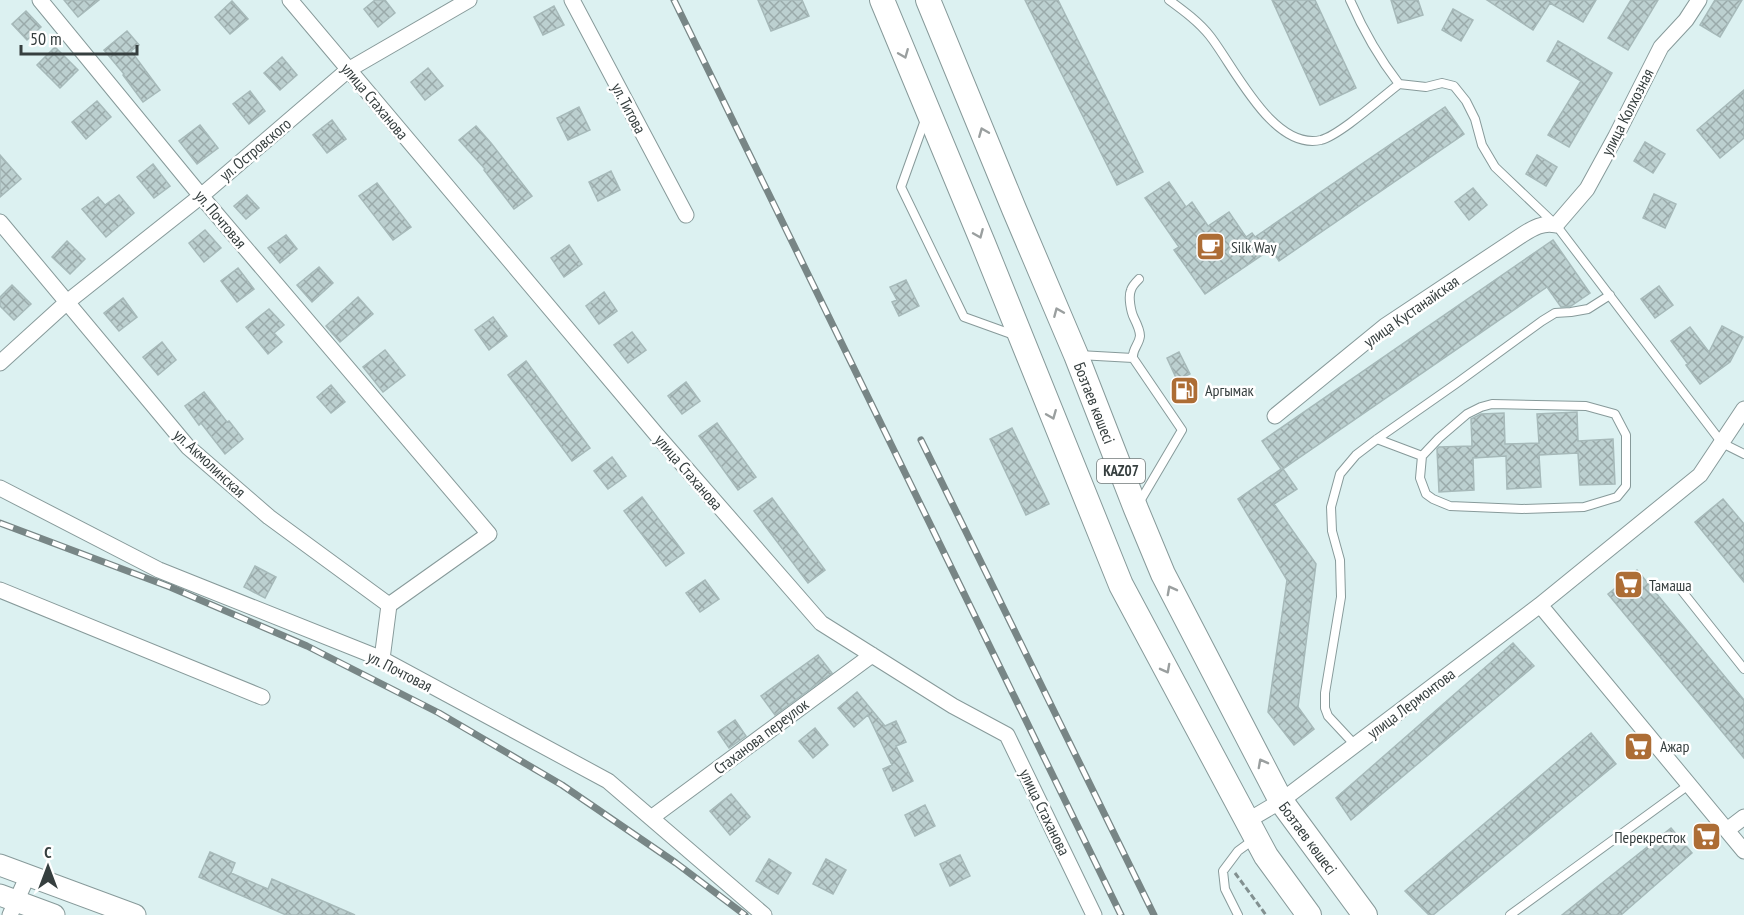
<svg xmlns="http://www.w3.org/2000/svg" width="1744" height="915" font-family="'PT Sans Narrow',sans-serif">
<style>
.building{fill:url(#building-cross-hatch);stroke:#a6b9b9;stroke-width:1.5}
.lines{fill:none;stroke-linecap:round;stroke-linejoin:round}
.service-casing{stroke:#879a9a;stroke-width:10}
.minor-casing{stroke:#879a9a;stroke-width:17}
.secondary-casing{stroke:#879a9a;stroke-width:23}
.trunk-casing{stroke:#879a9a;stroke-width:26}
.path{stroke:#829090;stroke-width:3;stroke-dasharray:6 3;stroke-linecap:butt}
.service{stroke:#fff;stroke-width:8}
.minor{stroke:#fff;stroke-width:15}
.secondary{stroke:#fff;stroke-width:21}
.trunk{stroke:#fff;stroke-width:24}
.rail-casing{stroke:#788686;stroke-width:7}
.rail{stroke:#fff;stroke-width:4.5;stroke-dasharray:14;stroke-linecap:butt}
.oneway{stroke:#9a9f9f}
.labels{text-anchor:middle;stroke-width:5;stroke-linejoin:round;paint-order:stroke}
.shield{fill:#fff;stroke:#727979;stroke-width:1.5}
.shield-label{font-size:15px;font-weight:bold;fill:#363f3f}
.street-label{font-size:16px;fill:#363f3f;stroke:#fff}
.poi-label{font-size:16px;fill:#363f3f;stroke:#fff;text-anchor:start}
</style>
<defs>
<pattern id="building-cross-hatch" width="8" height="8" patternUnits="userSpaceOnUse" patternTransform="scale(1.5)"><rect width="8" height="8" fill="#bcd0d0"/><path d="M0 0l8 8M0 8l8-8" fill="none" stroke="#9aaaaa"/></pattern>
</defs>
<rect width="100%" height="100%" fill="#dcf1f1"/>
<!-- building -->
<path class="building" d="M64 0H99L78 17Z
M375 0H385L395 13 378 27 364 9Z
M758 0H802L809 16 771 31Z
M1025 0H1058L1143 172 1117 185Z
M1272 0H1315L1356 88 1320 105Z
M1391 0H1418L1423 15 1398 23Z
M1487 0H1596L1583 22 1550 3 1533 30Z
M1631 0H1658L1628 50 1608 38Z
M1715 0H1742L1720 37 1700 25Z
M232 1 248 19 230 34 215 17Z
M554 6 564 25 543 35 534 17Z
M1453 9 1473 20 1461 41 1442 30Z
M26 11 41 27 27 40 12 24Z
M127 31 139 45 131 51 160 90 143 102 123 75 124 74 104 50Z
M1558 41 1612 73 1569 147 1548 135 1581 81 1547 61Z
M55 47 78 70 60 88 37 65Z
M282 57 297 75 280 90 264 73Z
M428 68 443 86 425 100 411 82Z
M1744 90V138L1720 158 1697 130Z
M250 91 265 111 249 124 233 104Z
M97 101 111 117 86 139 72 122Z
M579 107 590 130 568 140 557 118Z
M1445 107 1464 134 1279 261 1271 249 1205 294 1174 250 1179 247 1145 198 1169 182 1186 207 1192 202 1208 226 1229 212 1246 237 1252 233 1255 237Z
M332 120 346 139 327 153 313 135Z
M200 125 218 148 197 164 179 141Z
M476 126 491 143 532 196 514 209 484 170 485 169 459 140Z
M1645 142 1665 154 1653 173 1634 161Z
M0 155 21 179 0 197Z
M1537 155 1557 167 1546 186 1526 174Z
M153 164 170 186 154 198 137 177Z
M611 171 620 190 598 201 589 182Z
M377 183 411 227 393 240 359 196Z
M1473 188 1487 205 1469 220 1455 202Z
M1654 194 1676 204 1665 228 1643 218Z
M119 195 134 213 106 237 82 209 98 197 105 205Z
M247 195 259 208 246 219 234 206Z
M205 230 221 248 204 262 189 243Z
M286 235 297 249 280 263 268 248Z
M1553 240 1590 293 1571 306 1561 307 1547 287 1283 469 1297 489 1274 504 1316 564 1298 707 1314 729 1294 745 1268 712 1287 580 1238 499 1281 469 1262 441Z
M67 241 85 259 70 274 52 257Z
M569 245 582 264 564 277 551 258Z
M319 267 333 283 312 302 297 285Z
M238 268 254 289 237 302 221 281Z
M906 280 919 306 899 316 892 302 897 300 890 287Z
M12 285 31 304 14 320 0 306V297Z
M1659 286 1673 305 1655 318 1641 299Z
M604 292 617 311 599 324 586 306Z
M358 297 373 314 340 342 326 326Z
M123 298 137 317 119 331 104 313Z
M269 309 284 325 274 333 282 342 268 354 246 327Z
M493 317 507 336 489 350 475 330Z
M1722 326 1743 337 1730 362 1700 384 1686 365 1688 364 1671 341 1690 327 1709 352Z
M632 332 646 350 628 363 614 345Z
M162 342 176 360 158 375 143 357Z
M385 350 405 375 383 392 363 367Z
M1179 352 1190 374 1177 380 1167 358Z
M526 361 590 448 572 461 508 375Z
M686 382 700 401 682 414 668 396Z
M331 385 345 402 331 413 317 397Z
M204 392 227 422 229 421 243 439 225 454 201 423 199 425 185 406Z
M1577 412 1578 441 1613 439 1615 484 1580 485 1578 453 1539 455 1541 487 1507 489 1506 456 1473 458 1474 490 1439 492 1437 449 1439 447 1472 446 1471 419 1481 414 1504 413 1505 444 1539 443 1537 414Z
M717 423 756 477 738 490 699 436Z
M1012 428 1049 504 1026 515 990 439Z
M612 457 626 476 608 489 594 471Z
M642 497 684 553 666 566 624 511Z
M772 498 825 570 808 583 754 511Z
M1723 499 1744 524V582L1695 522Z
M255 566 276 577 265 598 244 587Z
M1637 570 1744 700V758L1608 594Z
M705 580 719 599 700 612 686 593Z
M1513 643 1534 666 1351 820 1336 798Z
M818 655 832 673 775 715 761 696Z
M857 692 885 726 896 721 906 742 896 746 913 781 893 791 883 769 892 765 868 715 854 727 838 708Z
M735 720 746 736 729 748 718 732Z
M815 728 828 745 813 758 799 741Z
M1591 733 1616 764 1433 915H1429L1405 891Z
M731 794 750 817 730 835 710 811Z
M925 805 935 826 915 836 905 815Z
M1671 828 1692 853 1621 915H1562Z
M210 852 235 863 231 873 268 889 272 879 355 915H286L199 877Z
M960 855 970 876 950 886 940 864Z
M769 859 791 873 778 894 756 881Z
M826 859 846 870 833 894 813 884Z"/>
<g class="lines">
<defs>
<path id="service" d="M1169 0C1184 11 1199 22 1210 36 1235 68 1273 151 1321 140 1340 135 1382 97 1399 84
M1350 0C1363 30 1379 58 1399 84L1426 87 1442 83 1454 86 1466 101 1475 119 1482 145 1495 167 1556 225 1722 443 1744 454
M925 120 901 187 964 317 1014 335
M1079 355 1133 358 1182 430 1139 503
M1133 358C1132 349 1139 345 1140 336 1140 330 1137 324 1134 318 1131 312 1128 297 1131 290 1132 286 1136 282 1139 279
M1492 404 1586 406 1615 414 1626 435V486L1617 497 1584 507 1522 509 1450 506 1433 499 1426 494 1420 478 1422 456 1439 438 1467 414 1481 407Z
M1377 439 1422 456
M1678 586 1744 669
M1355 745 1328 716 1325 708V693L1341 597 1340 560 1332 531 1331 507 1340 474 1356 455 1377 439 1457 383 1542 321 1555 313 1571 312 1588 309 1610 295
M1238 915 1225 889 1223 871 1238 851 1253 840
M1510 915 1690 784"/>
<path id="minor" d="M40 0 201 196 489 534 389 605
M290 0 656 434 821 623 953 706 1007 735 1094 915
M572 0 686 215
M0 222 188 447 269 517 389 605 382 659
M0 363 66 303 201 196 348 70 469 0
M1275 416 1385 326 1522 235C1533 228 1543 222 1556 225L1587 189 1616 136 1661 47 1686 20 1699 0
M0 488 159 570 382 659 608 781 764 915
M0 590 262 697
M1540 605 1700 475 1744 409
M651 818 872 655
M1247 821 1281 801 1540 605 1744 851
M1727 830 1744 817
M10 915 28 875"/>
<path id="secondary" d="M0 865 135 915
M0 895 54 915"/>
<g id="trunk">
<path d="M882 0 983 243 1121 585 1266 856 1309 915"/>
<path id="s1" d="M928 0 1014 209 1076 355 1136 509 1163 574 1281 801 1365 915"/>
</g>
</defs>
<!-- service casing -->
<use href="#service" class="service-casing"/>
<!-- minor casing -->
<use href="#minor" class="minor-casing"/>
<!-- secondary casing -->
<use href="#secondary" class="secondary-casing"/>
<!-- trunk casing -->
<use href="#trunk" class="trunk-casing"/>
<!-- path -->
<path class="path" d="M1235 873 1266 915"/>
<!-- service -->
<use href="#service" class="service"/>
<!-- minor -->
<use href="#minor" class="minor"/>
<!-- secondary -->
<use href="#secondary" class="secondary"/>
<!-- trunk -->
<use href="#trunk" class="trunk"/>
<defs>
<path id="rail" d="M674 0 1121 915
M921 440 1154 915
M0 523 170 587 307 646 439 713 562 785 676 863 745 915"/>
</defs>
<!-- rail casing -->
<use href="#rail" class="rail-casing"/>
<!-- rail -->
<use href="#rail" class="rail"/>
</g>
<!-- one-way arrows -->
<defs><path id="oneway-chevron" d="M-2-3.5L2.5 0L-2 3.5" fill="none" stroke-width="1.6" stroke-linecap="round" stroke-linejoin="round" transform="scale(1.5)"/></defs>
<g class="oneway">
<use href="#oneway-chevron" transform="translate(904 54) rotate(68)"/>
<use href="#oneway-chevron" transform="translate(983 132) rotate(-112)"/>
<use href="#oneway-chevron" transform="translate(979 234) rotate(67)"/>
<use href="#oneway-chevron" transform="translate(1058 312) rotate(-113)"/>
<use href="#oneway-chevron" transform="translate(1052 415) rotate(68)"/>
<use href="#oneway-chevron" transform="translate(1171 590) rotate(-118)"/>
<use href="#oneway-chevron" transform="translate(1166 669) rotate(62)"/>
<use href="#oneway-chevron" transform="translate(1262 763) rotate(-118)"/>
</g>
<!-- icons -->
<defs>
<symbol id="cafe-square" viewBox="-11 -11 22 22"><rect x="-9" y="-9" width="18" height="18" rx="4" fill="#ad6d35" stroke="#fff"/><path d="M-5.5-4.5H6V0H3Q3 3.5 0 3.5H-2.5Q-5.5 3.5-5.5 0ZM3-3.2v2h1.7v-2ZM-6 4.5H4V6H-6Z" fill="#fff"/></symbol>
<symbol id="fuel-square" viewBox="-11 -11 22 22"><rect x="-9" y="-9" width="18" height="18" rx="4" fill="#ad6d35" stroke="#fff"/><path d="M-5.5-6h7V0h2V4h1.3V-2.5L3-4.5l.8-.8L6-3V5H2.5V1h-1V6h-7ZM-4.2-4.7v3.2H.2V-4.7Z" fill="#fff"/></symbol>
<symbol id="supermarket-square" viewBox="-11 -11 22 22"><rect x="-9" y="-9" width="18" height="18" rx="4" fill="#ad6d35" stroke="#fff"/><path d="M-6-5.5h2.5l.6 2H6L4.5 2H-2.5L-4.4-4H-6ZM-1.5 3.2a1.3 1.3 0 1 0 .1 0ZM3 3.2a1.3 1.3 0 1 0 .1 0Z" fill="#fff"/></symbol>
</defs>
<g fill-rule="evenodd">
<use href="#cafe-square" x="1194" y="230" width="33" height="33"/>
<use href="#fuel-square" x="1168" y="374" width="33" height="33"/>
<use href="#supermarket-square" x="1612" y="568" width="33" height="33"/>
<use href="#supermarket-square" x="1622" y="730" width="33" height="33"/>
<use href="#supermarket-square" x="1690" y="820" width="33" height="33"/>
</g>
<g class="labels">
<!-- shield labels -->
<rect class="shield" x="1097" y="459" width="48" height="24" rx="4.5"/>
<g class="shield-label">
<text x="1121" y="476">KAZ07</text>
</g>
<!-- street labels -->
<g class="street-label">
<text transform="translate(375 101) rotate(50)" y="6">улица Стаханова</text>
<text transform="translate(629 108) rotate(62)" y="6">ул. Титова</text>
<text transform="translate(1627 112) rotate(-63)" y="6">улица Колхозная</text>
<text transform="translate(255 149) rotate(-40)" y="6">ул. Островского</text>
<text transform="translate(221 219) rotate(50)" y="6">ул. Почтовая</text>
<text transform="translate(1411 311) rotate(-35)" y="6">улица Кустанайская</text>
<text dy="6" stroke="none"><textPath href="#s1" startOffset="436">Бозтаев көшесі</textPath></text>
<text transform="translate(210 463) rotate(43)" y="6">ул. Акмолинская</text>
<text transform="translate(689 472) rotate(49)" y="6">улица Стаханова</text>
<text transform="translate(400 671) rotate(27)" y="6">ул. Почтовая</text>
<text transform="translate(1411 703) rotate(-37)" y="6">улица Лермонтова</text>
<text transform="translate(761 736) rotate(-37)" y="6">Стаханова переулок</text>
<text transform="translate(1045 812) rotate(64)" y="6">улица Стаханова</text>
<text dy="6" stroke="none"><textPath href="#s1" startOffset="922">Бозтаев көшесі</textPath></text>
</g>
<!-- poi labels -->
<g class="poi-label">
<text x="1231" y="253">Silk Way</text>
<text x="1205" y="396">Аргымак</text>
<text x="1649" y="591">Тамаша</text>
<text x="1660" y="752">Ажар</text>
<text x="1686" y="843" text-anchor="end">Перекресток</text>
</g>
</g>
<!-- north arrow -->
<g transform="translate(48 867)" stroke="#ffffff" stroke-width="4.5" paint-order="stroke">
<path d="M0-4.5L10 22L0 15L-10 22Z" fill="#363f3f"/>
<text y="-9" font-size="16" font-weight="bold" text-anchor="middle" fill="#363f3f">С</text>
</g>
<!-- scale -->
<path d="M21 45v9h116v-9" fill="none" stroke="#363f3f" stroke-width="3"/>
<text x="30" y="45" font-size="18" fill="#363f3f" stroke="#ffffff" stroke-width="4.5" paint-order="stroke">50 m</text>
</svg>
